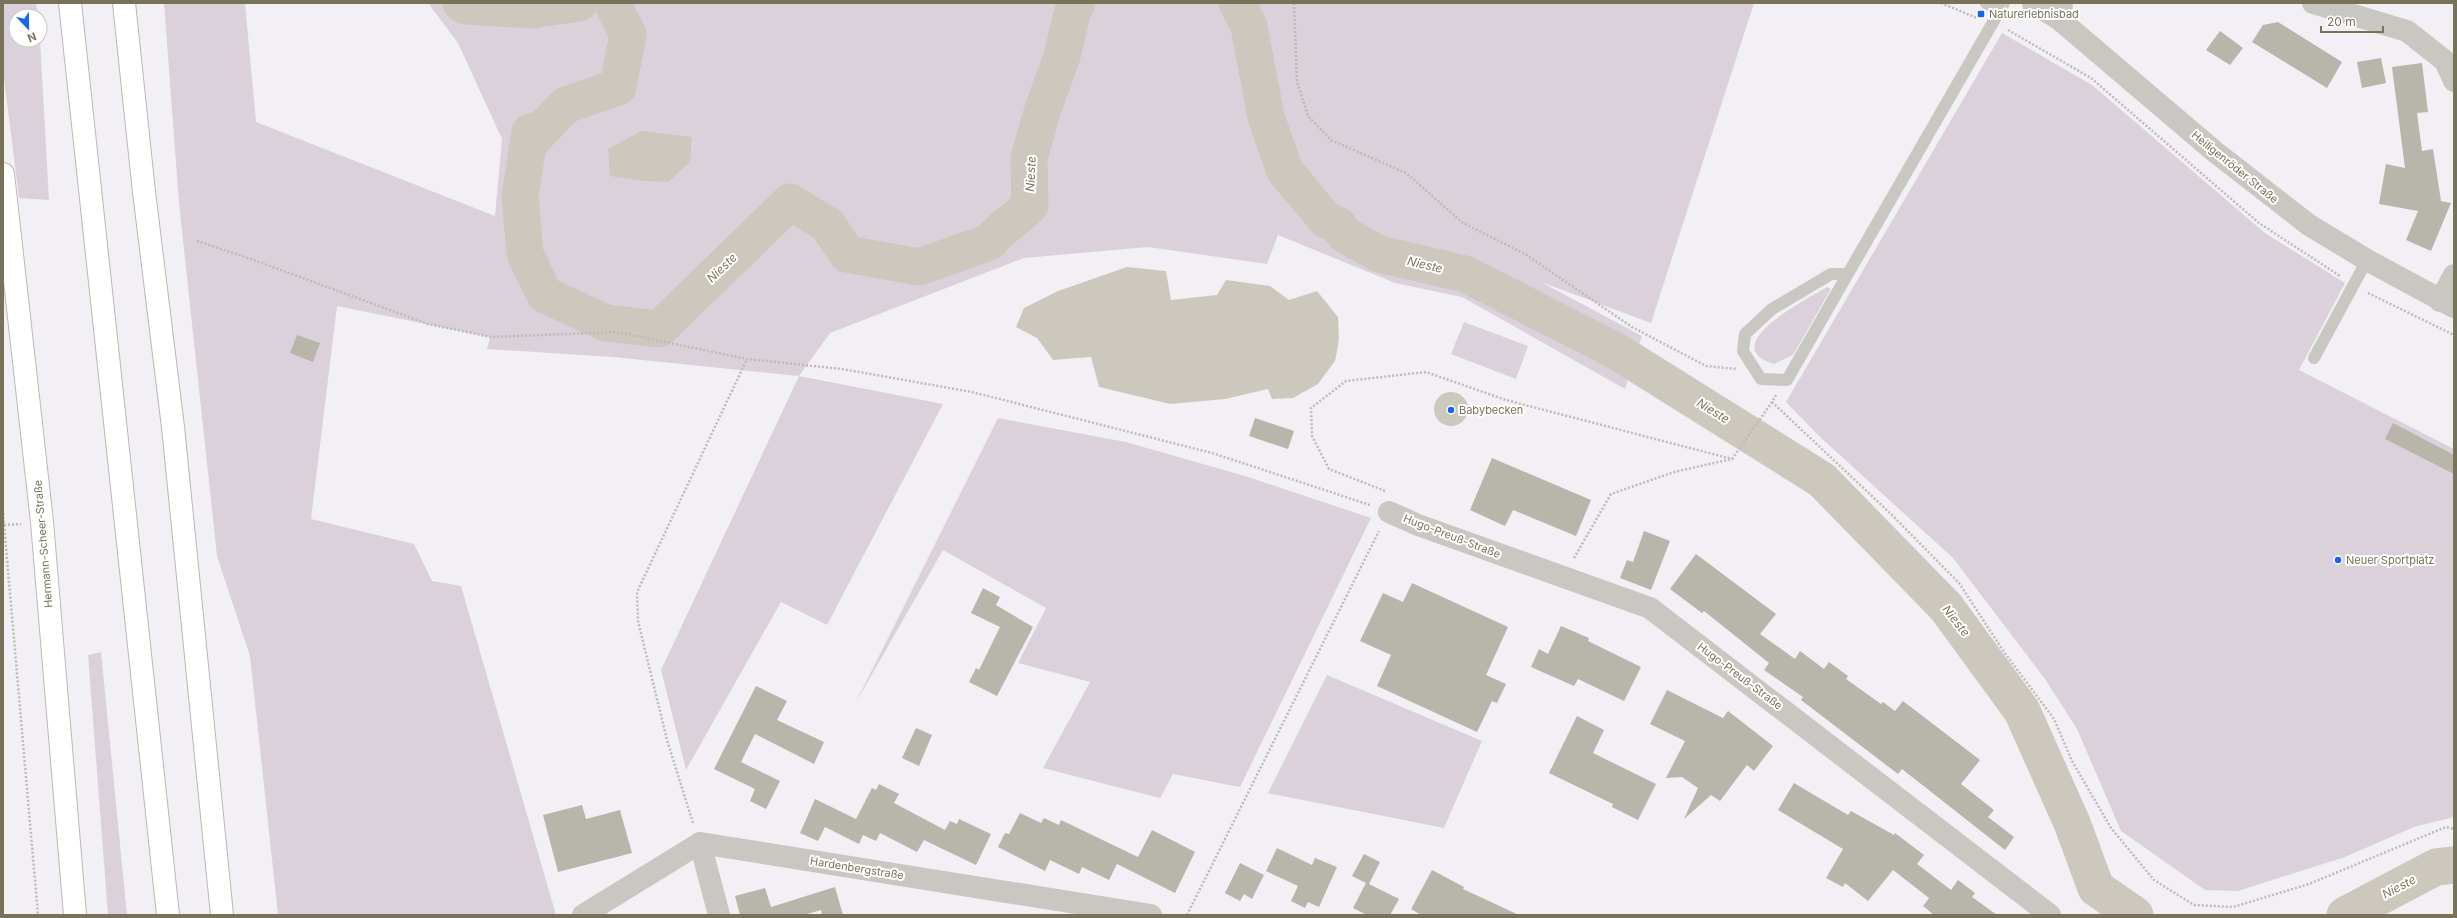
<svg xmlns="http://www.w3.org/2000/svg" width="2457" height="918" font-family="Inter,sans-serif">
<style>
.green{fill:#dbd1db}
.water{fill:#cdc8be}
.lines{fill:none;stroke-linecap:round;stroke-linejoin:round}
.river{stroke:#cdc8be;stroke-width:37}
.building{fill:#b8b5aa}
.secondary-casing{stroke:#bbbab1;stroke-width:24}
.motorway-casing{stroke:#b9b8b1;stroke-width:24}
.path{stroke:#bcbbb6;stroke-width:2.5;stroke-dasharray:2 2;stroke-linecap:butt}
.service{stroke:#c8c7c1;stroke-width:12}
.minor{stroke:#c8c7c1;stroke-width:22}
.tertiary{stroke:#c8c7c1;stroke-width:22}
.secondary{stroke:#fff;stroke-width:22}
.motorway{stroke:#fff;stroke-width:22}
.poi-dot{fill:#1767ed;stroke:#fff;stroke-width:1.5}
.labels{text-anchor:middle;stroke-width:4;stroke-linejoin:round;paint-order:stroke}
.poi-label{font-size:11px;fill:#787259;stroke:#fff;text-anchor:start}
.street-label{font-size:11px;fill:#787259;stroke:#fff}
.water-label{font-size:12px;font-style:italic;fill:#80745d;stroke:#fff}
</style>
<rect width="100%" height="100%" fill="#f2f0f4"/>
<!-- green -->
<path class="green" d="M3 3H36L38 16H16V40H40L49 200 19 198 3 71Z
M164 3H245L256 122 495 216 502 139 458 43 428 3H1754L1651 323 1541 282 1642 336 1625 389 1462 297 1395 283 1278 235 1267 264 1148 247 1024 258 830 333 799 376 943 404 827 625 781 602 686 770 661 670 799 376 613 357 487 349 490 337 337 306 311 519 414 544 432 581 461 586 556 915H278L250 656 217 556 179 203Z
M2002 33 2092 85 2265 233 2345 283 2299 370 2454 449V817L2414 827 2345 857 2238 891 2205 890 2121 831 2077 729 2045 679 1953 558 1819 436 1786 402Z
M1827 287 1831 289 1793 355 1774 364C1714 346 1809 298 1827 287Z
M1464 322 1528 346 1516 379 1451 354Z
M998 418 1126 442 1245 476 1371 518 1240 787 1173 774 1160 798 1043 768 1090 682 1018 663 1046 608 943 550 855 704Z
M101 652 127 915H108L88 655Z
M1327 675 1482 741 1444 828 1268 793Z"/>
<!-- water -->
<path class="water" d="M641 131 692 137 690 162 668 182 645 181 610 176 608 149Z
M1127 267 1166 271 1171 300 1217 295 1226 280 1270 286 1289 300 1317 291 1338 317 1339 340 1335 361 1318 384 1293 398 1272 399 1268 389 1225 399 1170 404 1099 387 1091 357 1053 360 1037 338 1016 327 1024 308 1058 291Z
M1434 409a17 17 0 1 1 34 0a17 17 0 1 1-34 0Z"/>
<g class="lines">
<!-- river -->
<path class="river" d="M461 3 465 6 532 10 579 3
M612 3 628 34 618 87 566 105 529 143 530 132 520 196 525 254 545 295 606 323 659 329 790 202 828 225 847 254 919 267 990 242C999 228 1018 219 1030 205L1029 158 1043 109 1062 56 1073 10 1077 3
M1237 3 1249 26 1266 117 1285 171 1326 220 1338 225 1344 234 1379 254 1465 274 1616 351 1822 480 1946 607 2022 711 2072 823 2096 888 2135 915
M2345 915 2436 867 2454 865"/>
</g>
<!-- building -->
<path class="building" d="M2278 22 2342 62 2327 88 2252 42 2263 25Z
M2220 31 2243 48 2230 65 2206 50Z
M2381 58 2386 83 2362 88 2357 62Z
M2422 63 2428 112 2417 113 2422 151 2433 149 2441 201 2451 203 2431 251 2406 240 2418 211 2379 204 2386 164 2405 168 2392 67Z
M297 335 320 343 313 362 290 353Z
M1255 418 1294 431 1288 449 1249 436Z
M2393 423 2454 455V474L2385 439Z
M1492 458 1591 500 1576 536 1513 510 1505 526 1470 510Z
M1644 531 1670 541 1651 590 1620 578 1627 560 1633 562Z
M1696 554 1776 614 1760 634 1795 659 1800 651 1824 669 1829 662 1848 676 1846 679 1881 704 1883 702 1895 711 1903 701 1980 760 1961 784 1994 810 1988 817 2014 837 2005 850 1902 769 1898 774 1801 700 1803 697 1764 670 1769 663 1704 611 1702 613 1670 589Z
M1412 583 1508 627 1486 675 1506 684 1497 703 1492 701 1477 732 1377 686 1391 655 1360 641 1383 593 1403 602Z
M983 588 1000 597 996 605 1033 627 997 696 969 682 976 668 979 670 1000 627 971 613Z
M1561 626 1589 638 1588 641 1641 667 1624 701 1578 679 1574 686 1531 667 1539 649 1548 654Z
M756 686 787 701 777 720 824 742 814 764 755 734 741 762 780 781 766 809 750 801 755 789 714 769Z
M1667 690 1723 718 1728 711 1773 746 1754 771 1747 765 1720 801 1711 795 1684 819 1698 788 1682 777 1666 778 1685 741 1650 724Z
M1577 716 1604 730 1593 753 1656 784 1638 820 1612 807 1613 804 1549 773Z
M916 728 932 735 919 766 902 758Z
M1794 783 1848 815 1851 811 1894 835 1895 833 1924 855 1917 864 1951 890 1958 880 1975 893 1972 897 1997 915H1934L1923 906 1929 898 1893 870 1868 901 1845 883 1843 887 1826 878 1843 849 1778 810Z
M879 784 899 794 894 803 945 830 950 821 957 824 959 819 991 834 976 865 924 840 917 852 880 833 876 841 863 835 859 844 825 827 818 841 800 833 815 799 856 819 872 788 876 790Z
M582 805 586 819 620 810 632 853 558 872 543 815Z
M1020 813 1041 823 1044 818 1059 825 1061 820 1138 857 1152 830 1195 852 1175 893 1117 864 1109 880 1082 867 1079 874 1050 860 1045 871 998 847 1005 833 1009 834Z
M1277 848 1312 865 1315 858 1337 867 1319 907 1308 902 1305 908 1291 901 1298 886 1266 871Z
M1364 854 1380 862 1369 884 1399 899 1390 915H1367L1353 908 1366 883 1352 876Z
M1240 863 1264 875 1252 899 1244 894 1240 901 1225 893Z
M1432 870 1464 887 1463 889 1519 915H1421L1411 909Z
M835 887 843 915H822L821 910 804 915H740L735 896 765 888 771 907Z"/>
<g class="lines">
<defs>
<path id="secondary" d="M3 174 42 522 75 915"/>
<path id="motorway" d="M70 3 168 915
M124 3 144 192 173 427 222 915"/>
</defs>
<!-- secondary casing -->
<use href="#secondary" class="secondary-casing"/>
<!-- motorway casing -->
<use href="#motorway" class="motorway-casing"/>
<!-- path -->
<path class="path" d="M1294 3 1297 82 1308 116 1331 140 1406 173 1463 223 1525 254 1632 327 1706 366 1736 369
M1941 3 1977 18
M2008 30 2091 78 2259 223 2340 276
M197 241 251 259 428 324 491 337 617 332 747 359 842 369 972 392 1212 453 1370 505
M2368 293 2454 335
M1776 395 1772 402 1891 514 1959 583 2004 652 2054 719 2072 761 2111 828 2154 880 2194 905 2233 907 2309 884 2446 827 2454 829
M1385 491 1329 469 1312 436 1311 408 1346 381 1426 372 1506 400 1732 459
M3 513 38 915
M4 525 21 524
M1574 558 1611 494 1674 472 1732 459 1772 402
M693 823 667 740 638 621 637 592 747 359
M1187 915 1379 531"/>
<!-- service -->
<path class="service" d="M1986 3 1999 10
M1848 274H1831L1772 309 1745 334 1743 351 1761 379 1787 380C1855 261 1924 142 1992 24L2004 3
M2314 358 2367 260"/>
<!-- minor -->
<path class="minor" d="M2313 3 2407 31 2445 61 2454 81
M2060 20 2062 3
M2440 301 2454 275
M1389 512 1418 525 1650 608 2050 915
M700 843 719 915
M583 915 700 843 1151 915"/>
<!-- tertiary -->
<path class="tertiary" d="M2033 3 2060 20 2214 151 2309 225 2367 260 2454 307"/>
<!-- secondary -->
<use href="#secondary" class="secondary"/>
<!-- motorway -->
<use href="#motorway" class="motorway"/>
</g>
<!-- markers -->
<g class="poi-dot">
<rect x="1977" y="10" width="8" height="8" rx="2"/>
<circle cx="1451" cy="410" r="4"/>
<circle cx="2338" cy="560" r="4"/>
</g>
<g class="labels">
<!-- poi labels -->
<g class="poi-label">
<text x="1989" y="18">Naturerlebnisbad</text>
<text x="1459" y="414">Babybecken</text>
<text x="2346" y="564">Neuer Sportplatz</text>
</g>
<!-- street labels -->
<g class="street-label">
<text transform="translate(2235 167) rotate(39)" y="4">Heiligenröder Straße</text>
<text transform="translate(1452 536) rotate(21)" y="4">Hugo-Preuß-Straße</text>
<text transform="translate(43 544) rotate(-95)" y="4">Hermann-Scheer-Straße</text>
<text transform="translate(1740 676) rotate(37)" y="4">Hugo-Preuß-Straße</text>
<text transform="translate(857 868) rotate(9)" y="4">Hardenbergstraße</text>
</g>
<!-- water labels -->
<g class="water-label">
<text transform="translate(1031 174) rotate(-88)" y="4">Nieste</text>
<text transform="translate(1425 265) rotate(13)" y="4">Nieste</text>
<text transform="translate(722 268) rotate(-44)" y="4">Nieste</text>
<text transform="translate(1713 411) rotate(32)" y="4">Nieste</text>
<text transform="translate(1956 621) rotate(52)" y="4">Nieste</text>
<text transform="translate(2399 887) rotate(-28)" y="4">Nieste</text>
</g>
</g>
<!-- border -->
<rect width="2457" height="918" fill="none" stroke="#787259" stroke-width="8"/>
<!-- north arrow -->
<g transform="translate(28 28) rotate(158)"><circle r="19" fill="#ffffff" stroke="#c9c7bd"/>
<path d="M0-3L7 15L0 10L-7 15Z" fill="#1767ed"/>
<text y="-6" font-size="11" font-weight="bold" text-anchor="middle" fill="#787259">N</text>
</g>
<!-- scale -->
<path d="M2321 26v6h62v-6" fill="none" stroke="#787259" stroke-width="2"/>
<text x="2327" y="26" font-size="12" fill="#787259" stroke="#ffffff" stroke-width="3" paint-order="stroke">20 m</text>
</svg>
